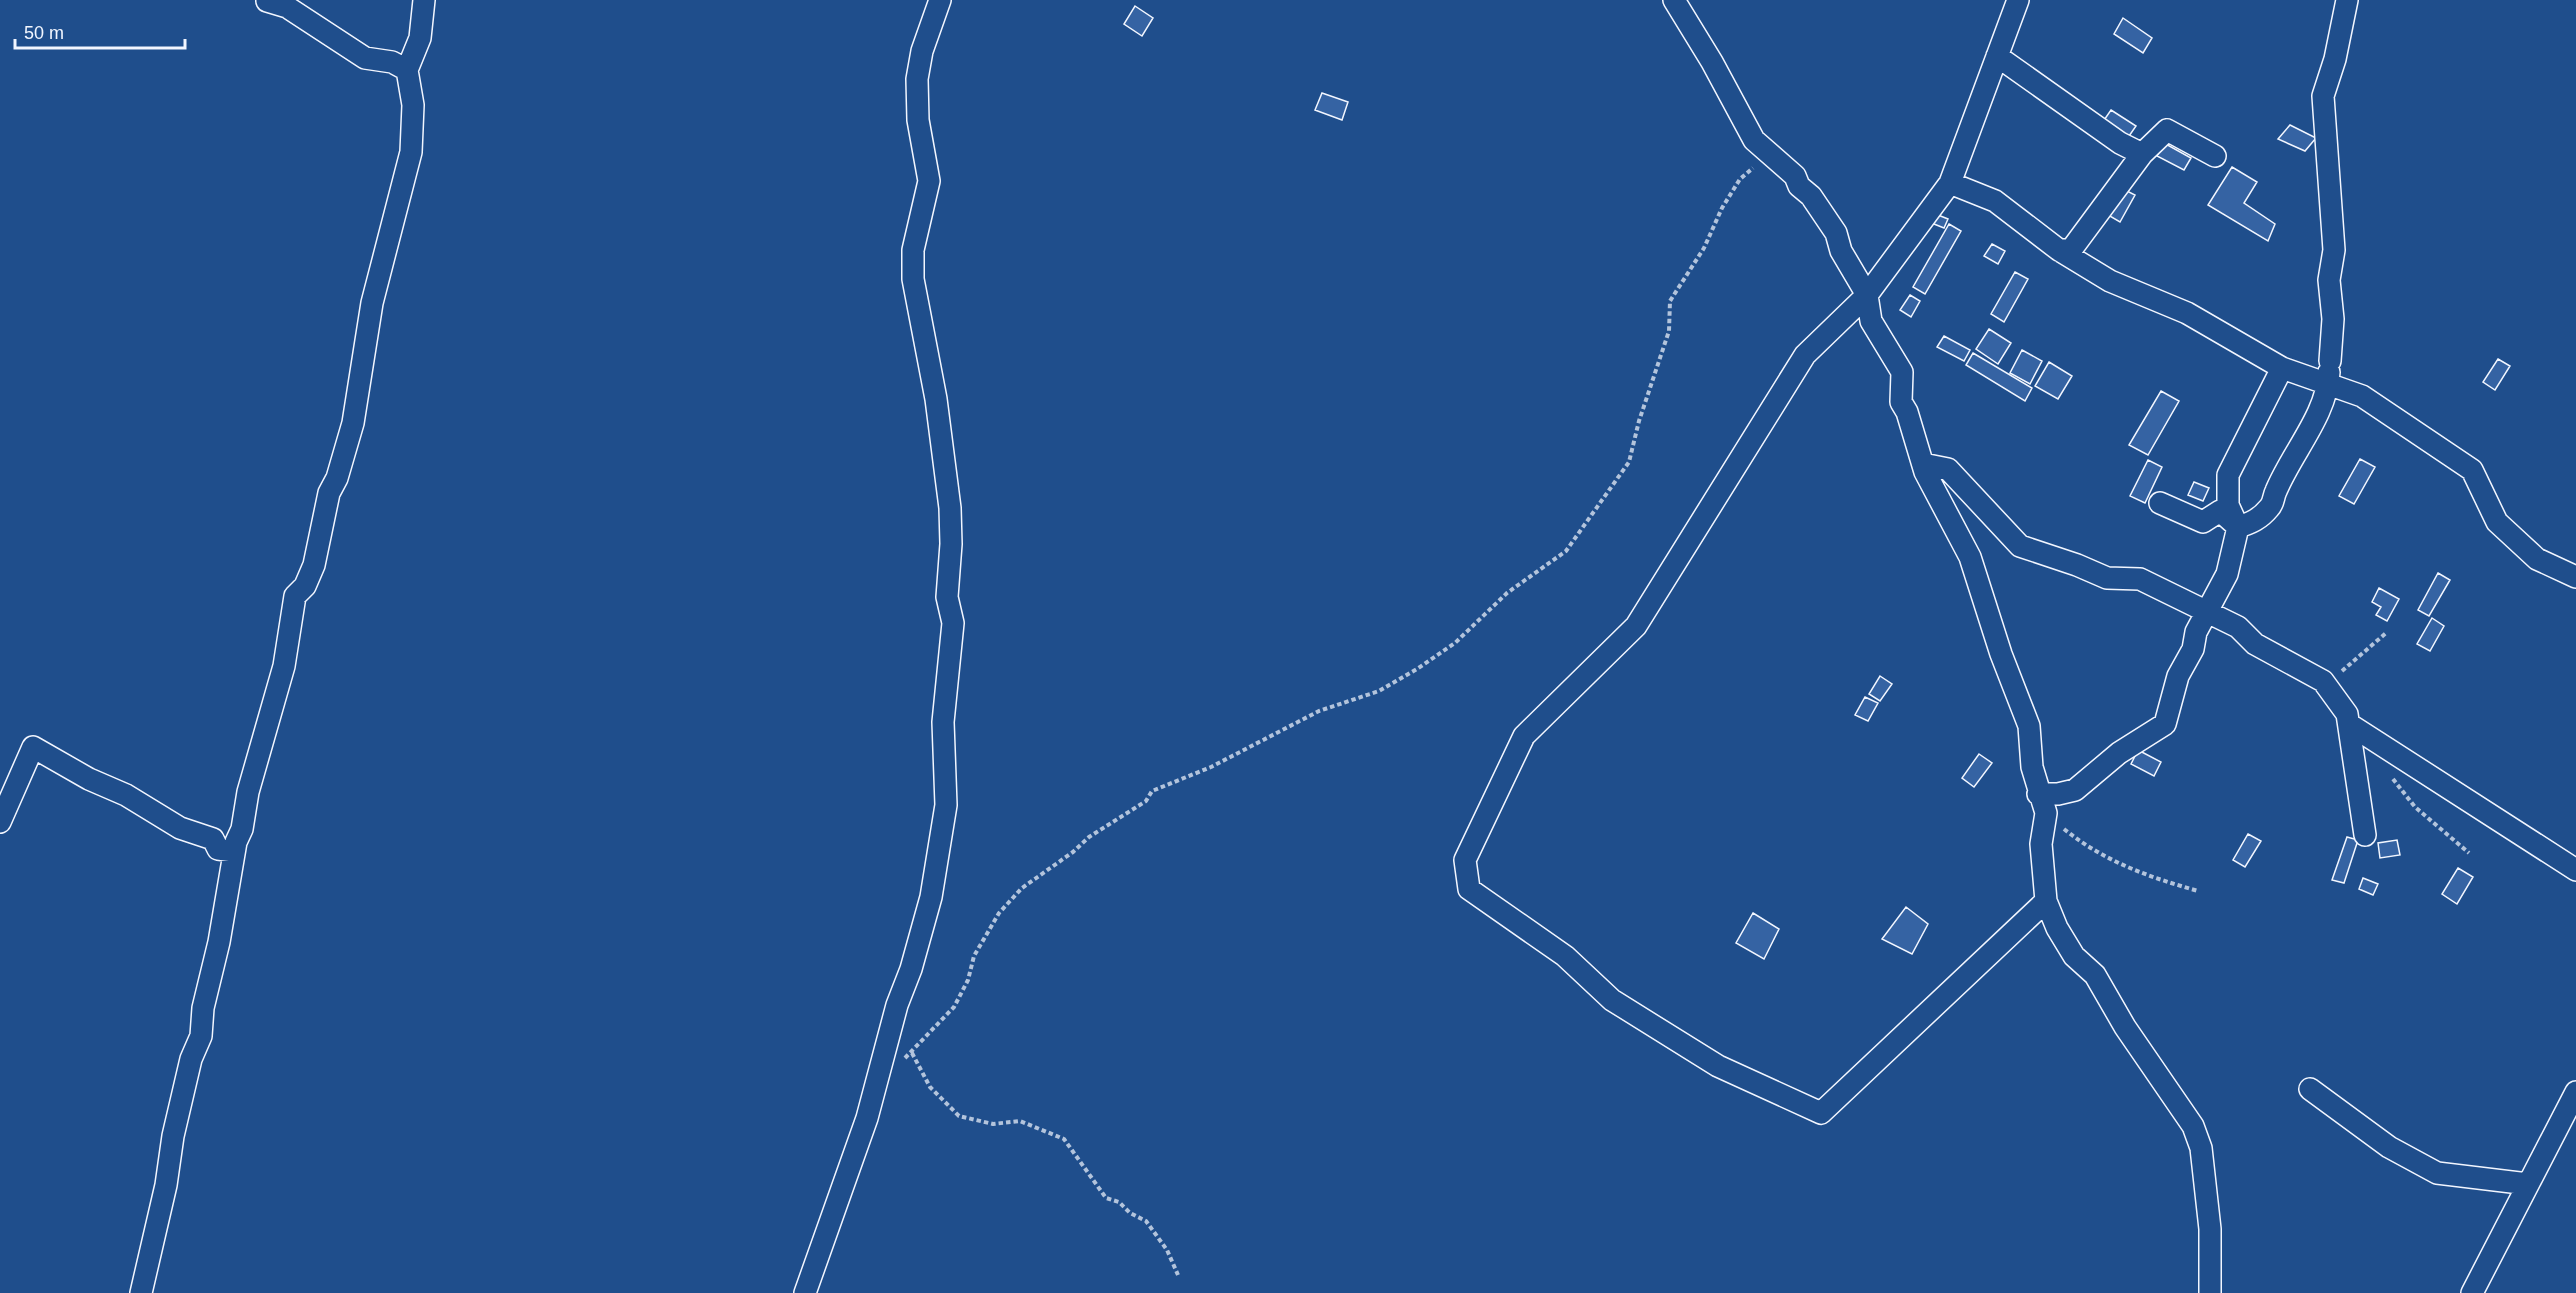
<svg xmlns="http://www.w3.org/2000/svg" width="2576" height="1293" font-family="Arial,sans-serif">
<style>
.building{fill:#3563a3;stroke:#f2f6ff;stroke-width:1.5}
.lines{fill:none;stroke-linecap:round;stroke-linejoin:round}
.minor-casing{stroke:#f2f6ff;stroke-width:24}
.path{stroke:#b3c4dc;stroke-width:4;stroke-dasharray:4.5 3;stroke-linecap:butt}
.minor{stroke:#1f4e8c;stroke-width:21}
</style>
<rect width="100%" height="100%" fill="#1f4e8c"/>
<!-- building -->
<path class="building" d="M1135 6 1153 18 1142 36 1124 24Z
M2123 18 2152 38 2143 53 2114 34Z
M1322 93 1348 102 1342 120 1315 110Z
M2111 110 2136 126 2127 139 2102 123Z
M2290 125 2316 138 2305 151 2278 139Z
M2164 143 2191 158 2184 170 2157 156Z
M2232 167 2257 182 2244 203 2275 224 2268 241 2208 205Z
M2123 189 2135 195 2120 222 2108 215Z
M1933 213 1948 219 1944 228 1929 222Z
M1949 224 1961 231 1925 294 1913 287Z
M1992 244 2005 251 1998 264 1984 256Z
M2015 272 2028 279 2004 322 1991 314Z
M1910 295 1920 301 1911 317 1900 310Z
M1989 329 2011 343 1998 364 1976 349Z
M1944 336 1970 350 1964 361 1937 347Z
M2022 350 2042 361 2030 384 2010 373Z
M1973 353 2032 388 2025 401 1966 365Z
M2498 359 2510 366 2495 390 2483 382Z
M2049 362 2072 376 2058 399 2035 386Z
M2161 391 2179 401 2148 455 2129 445Z
M2360 459 2375 467 2354 504 2339 496Z
M2148 460 2162 467 2145 503 2130 496Z
M2194 482 2209 488 2203 501 2188 495Z
M2438 573 2450 580 2429 616 2418 610Z
M2379 588 2399 599 2387 621 2376 615 2381 607 2372 602Z
M2432 618 2444 626 2430 651 2417 644Z
M1880 676 1892 684 1880 701 1869 694Z
M1865 697 1878 703 1868 721 1855 715Z
M2138 750 2161 762 2154 776 2131 764Z
M1979 754 1992 763 1974 787 1962 778Z
M2248 834 2261 841 2245 867 2233 860Z
M2347 837 2358 840 2344 883 2332 880Z
M2397 840 2400 855 2380 858 2378 843Z
M2458 868 2473 877 2457 904 2442 894Z
M2363 878 2378 884 2373 895 2359 889Z
M1906 907 1928 924 1912 954 1882 939Z
M1753 913 1779 929 1764 959 1736 943Z"/>
<g class="lines">
<defs>
<path id="minor" d="M1674 0 1712 62 1754 140 1795 176 1799 186 1811 196 1836 233 1841 251 1867 295 1871 321 1902 372 1901 402 1907 412 1925 472 1970 557 2001 654 2029 726 2032 767 2046 813 2041 844 2046 901 2057 928 2074 956 2095 975 2125 1027 2193 1126 2201 1148 2210 1229V1293
M2018 0 1950 183 1995 201 2059 250 2110 281 2187 313 2282 368 2362 396 2472 470 2497 522 2537 559 2576 577
M267 1 287 7 365 58 392 62 407 70
M1997 56 2120 143 2142 154 2167 130 2215 156
M1950 183 1867 295 1805 355 1636 626 1524 736 1465 860 1469 889 1565 956 1612 1000 1718 1066 1821 1113 2046 901
M2059 250H2071L2142 154
M2330 361 2333 319 2329 280 2334 250 2323 96 2335 59 2347 0
M1923 464 1948 469 2020 546 2077 565 2107 578 2140 579 2238 627 2255 644 2323 681 2347 714 2365 835
M2160 503 2203 522 2220 511 2238 527C2251 523 2260 519 2269 508 2274 503 2273 497 2276 491 2292 452 2327 415 2329 372
M2349 724 2576 870
M2038 794H2058L2075 790 2119 753 2165 724 2178 676 2193 649 2196 632 2227 574 2238 527 2228 505V475L2282 368
M0 822 33 747 89 779 126 795 180 828 213 839 218 849 234 851
M2310 1089 2389 1147 2437 1173 2528 1184
M141 1293 166 1185 173 1136 191 1059 201 1036 203 1008 219 942 236 842 242 829 248 792 284 666 295 596 305 586 314 565 329 493 337 478 353 423 372 303 411 152 413 105 407 70 420 38 424 0
M805 1293 867 1118 897 1005 911 969 931 897 946 805 943 722 953 623 947 597 951 544 950 508 936 399 913 279V250L929 181 918 120 917 79 922 51 940 0
M2472 1293 2576 1092"/>
</defs>
<!-- minor casing -->
<use href="#minor" class="minor-casing"/>
<!-- path -->
<path class="path" d="M2342 671 2386 633
M2393 779 2415 807 2469 853
M2064 829C2105 862 2149 877 2198 891
M912 1053 930 1087 959 1116 993 1124 1020 1121 1064 1139 1106 1198 1119 1202 1130 1213 1146 1221 1167 1250 1178 1275
M905 1058 954 1007 968 980 974 956 999 913 1022 888 1073 852 1089 837 1146 801 1152 791 1211 767 1319 711 1379 691 1417 669 1455 643 1507 593 1566 551 1629 462 1639 421 1669 331 1670 301 1704 248 1722 208 1740 179 1753 168"/>
<!-- minor -->
<use href="#minor" class="minor"/>
</g>
<!-- scale -->
<path d="M15 39v9h170v-9" fill="none" stroke="#f2f6ff" stroke-width="3"/>
<text x="24" y="39" font-size="18" fill="#f2f6ff" stroke="#1f4e8c" stroke-width="4.5" paint-order="stroke">50 m</text>
</svg>
